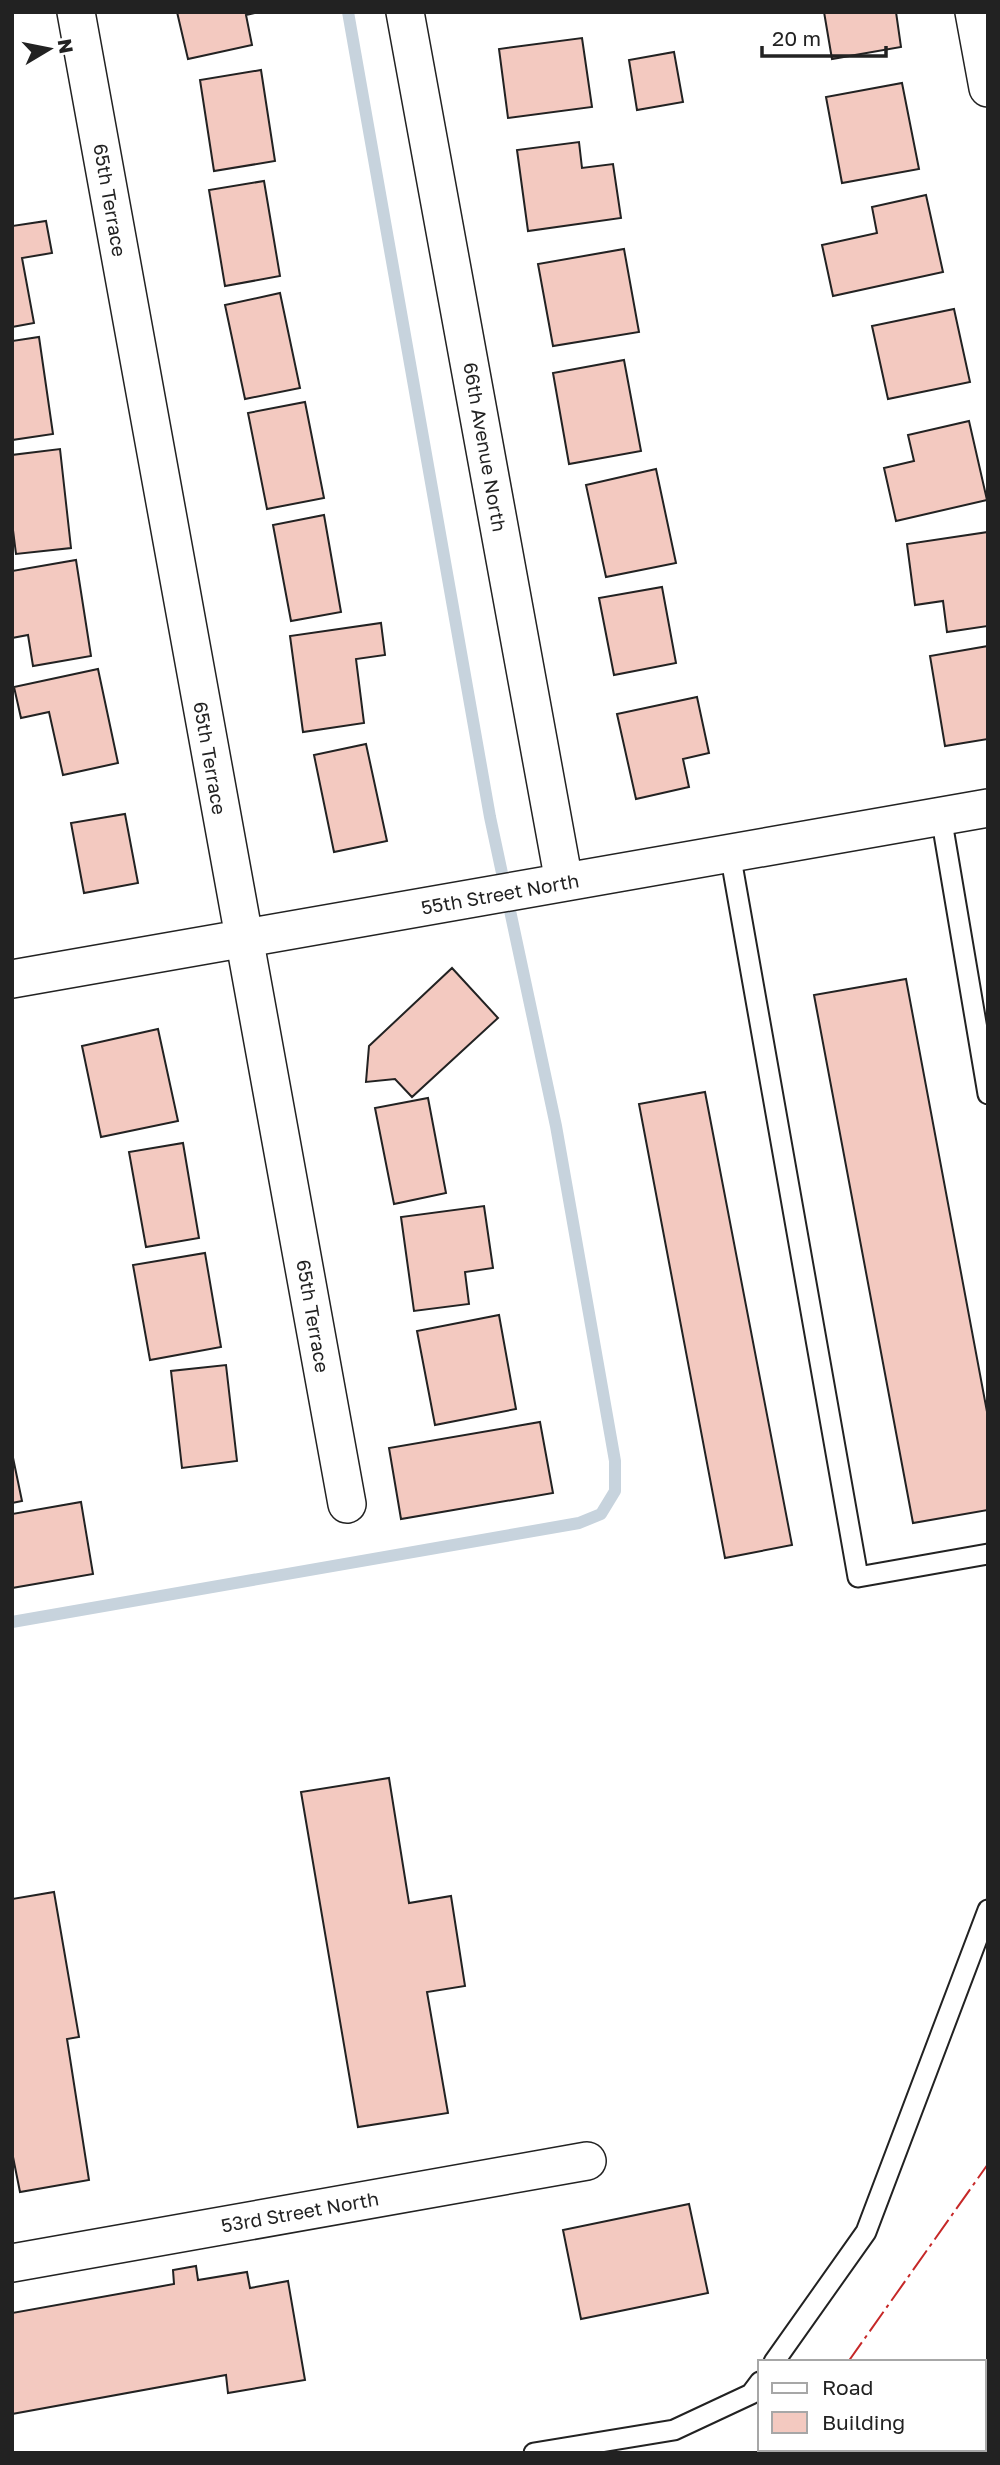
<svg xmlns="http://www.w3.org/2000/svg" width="1000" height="2465" font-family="'Golos Text',sans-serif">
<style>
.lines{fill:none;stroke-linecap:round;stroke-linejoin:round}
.stream{stroke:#c7d3dd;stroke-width:12}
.building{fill:#f3c9c0;stroke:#222;stroke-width:2}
.service-casing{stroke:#222;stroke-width:23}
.minor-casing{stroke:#222;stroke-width:40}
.service{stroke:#fff;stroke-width:19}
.minor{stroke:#fff;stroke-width:37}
.power{stroke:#c62828;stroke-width:2;stroke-dasharray:24 5 3.5 5;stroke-linecap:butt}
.labels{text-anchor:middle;stroke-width:5;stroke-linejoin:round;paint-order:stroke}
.street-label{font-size:19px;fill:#222;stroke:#fff}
</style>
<rect width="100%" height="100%" fill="#fff"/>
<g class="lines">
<!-- stream -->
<path class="stream" d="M12 1622 579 1523 601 1514 615 1491V1461L556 1126 490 817 348 12"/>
</g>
<!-- building -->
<path class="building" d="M177 12H259L246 15 252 45 188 59Z
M824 12H896L901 47 832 59Z
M582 38 592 107 508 118 499 49Z
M674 52 683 102 637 110 629 60Z
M261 70 275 161 214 171 200 80Z
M902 83 919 169 842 183 826 97Z
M579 142 582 168 613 164 621 218 528 231 517 150Z
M264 181 280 276 225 286 209 190Z
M926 195 943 272 833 296 822 245 877 233 872 207Z
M46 221 52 253 22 258 34 323 12 327V226Z
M624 249 639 332 553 346 538 264Z
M280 293 300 388 245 399 225 305Z
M954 309 970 382 888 399 872 326Z
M39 337 53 434 12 440V341Z
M624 360 641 451 569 464 553 373Z
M305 402 324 498 267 509 248 413Z
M969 421 987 500 896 521 884 468 914 461 908 435Z
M60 449 71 548 16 554 12 522V455Z
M656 469 676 563 606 577 586 485Z
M324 515 341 612 291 621 273 525Z
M988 532V626L947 632 943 601 915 605 907 544Z
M76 560 91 656 33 666 28 635 12 638V571Z
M662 587 676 663 614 675 599 598Z
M381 623 385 655 356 659 364 723 303 732 290 636Z
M988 646V739L945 746 930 656Z
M98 669 118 763 63 775 49 712 21 718 14 687Z
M697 697 709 753 683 759 689 787 636 799 617 714Z
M366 744 387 841 334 852 314 755Z
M125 814 138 883 84 893 71 823Z
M452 968 498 1018 412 1097 395 1079 366 1082 369 1046Z
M906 979 988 1417V1510L913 1523 814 995Z
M158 1029 178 1121 101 1137 82 1046Z
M705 1092 792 1545 725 1558 639 1104Z
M428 1098 446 1193 394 1204 375 1108Z
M183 1143 199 1238 146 1247 129 1152Z
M484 1206 493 1268 465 1272 469 1304 414 1311 401 1217Z
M205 1253 221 1347 150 1360 133 1265Z
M499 1315 516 1409 435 1425 417 1331Z
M226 1365 237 1461 182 1468 171 1371Z
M540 1422 553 1493 401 1519 389 1448Z
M12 1453 22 1501 12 1503Z
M81 1502 93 1574 12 1588V1514Z
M389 1778 409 1903 451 1896 465 1986 427 1992 448 2113 358 2127 301 1792Z
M54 1892 79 2037 67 2039 89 2180 20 2192 12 2152V1899Z
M689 2204 708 2293 581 2319 563 2230Z
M196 2266 198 2280 247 2272 250 2288 288 2281 305 2380 228 2393 226 2375 12 2414V2313L174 2284 173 2270Z"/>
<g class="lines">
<defs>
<path id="service" d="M941 816 988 1094
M730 853 858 1577 988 1554
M774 2362 866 2232 988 1910
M534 2453 674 2430 751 2394 760 2382"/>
<path id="minor" d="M76 12 347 1504
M405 12 564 882
M974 12 988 88
M12 979 988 808
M12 2263 587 2161"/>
</defs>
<!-- service casing -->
<use href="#service" class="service-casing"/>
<!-- minor casing -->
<use href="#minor" class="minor-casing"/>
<!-- service -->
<use href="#service" class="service"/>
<!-- minor -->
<use href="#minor" class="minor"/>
<!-- power -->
<path class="power" d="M848 2362 988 2164
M984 2423 988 2418
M783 2453 786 2449
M963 2453 966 2449"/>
</g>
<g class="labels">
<!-- street labels -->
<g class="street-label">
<text transform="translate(110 200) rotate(80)" y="7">65th Terrace</text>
<text transform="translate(485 447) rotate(80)" y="7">66th Avenue North</text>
<text transform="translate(210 758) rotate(80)" y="7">65th Terrace</text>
<text transform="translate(500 894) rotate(-10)" y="7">55th Street North</text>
<text transform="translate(313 1316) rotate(80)" y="7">65th Terrace</text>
<text transform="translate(300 2212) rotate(-10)" y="7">53rd Street North</text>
</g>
</g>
<!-- border -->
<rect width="1000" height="2465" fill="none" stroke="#222222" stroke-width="28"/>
<!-- legend -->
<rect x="758" y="2360" width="228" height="91" fill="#ffffff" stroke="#a7a7a7" stroke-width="2"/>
<rect x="772" y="2383" width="35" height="10" fill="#ffffff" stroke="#a7a7a7" stroke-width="2"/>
<text x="822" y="2395" font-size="21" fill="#222222">Road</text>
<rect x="772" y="2412" width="35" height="21" fill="#f3c9c0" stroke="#a7a7a7" stroke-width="2"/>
<text x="822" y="2430" font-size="21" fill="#222222">Building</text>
<!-- north arrow -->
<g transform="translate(49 49) rotate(80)" stroke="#ffffff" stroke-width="5" paint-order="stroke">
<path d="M0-5L12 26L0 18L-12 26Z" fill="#222222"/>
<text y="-10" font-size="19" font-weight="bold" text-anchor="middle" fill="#222222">N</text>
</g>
<!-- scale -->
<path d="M762 46v10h124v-10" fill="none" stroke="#222222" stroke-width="3.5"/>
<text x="772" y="46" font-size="21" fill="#222222" stroke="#ffffff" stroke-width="5" paint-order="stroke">20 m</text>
</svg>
